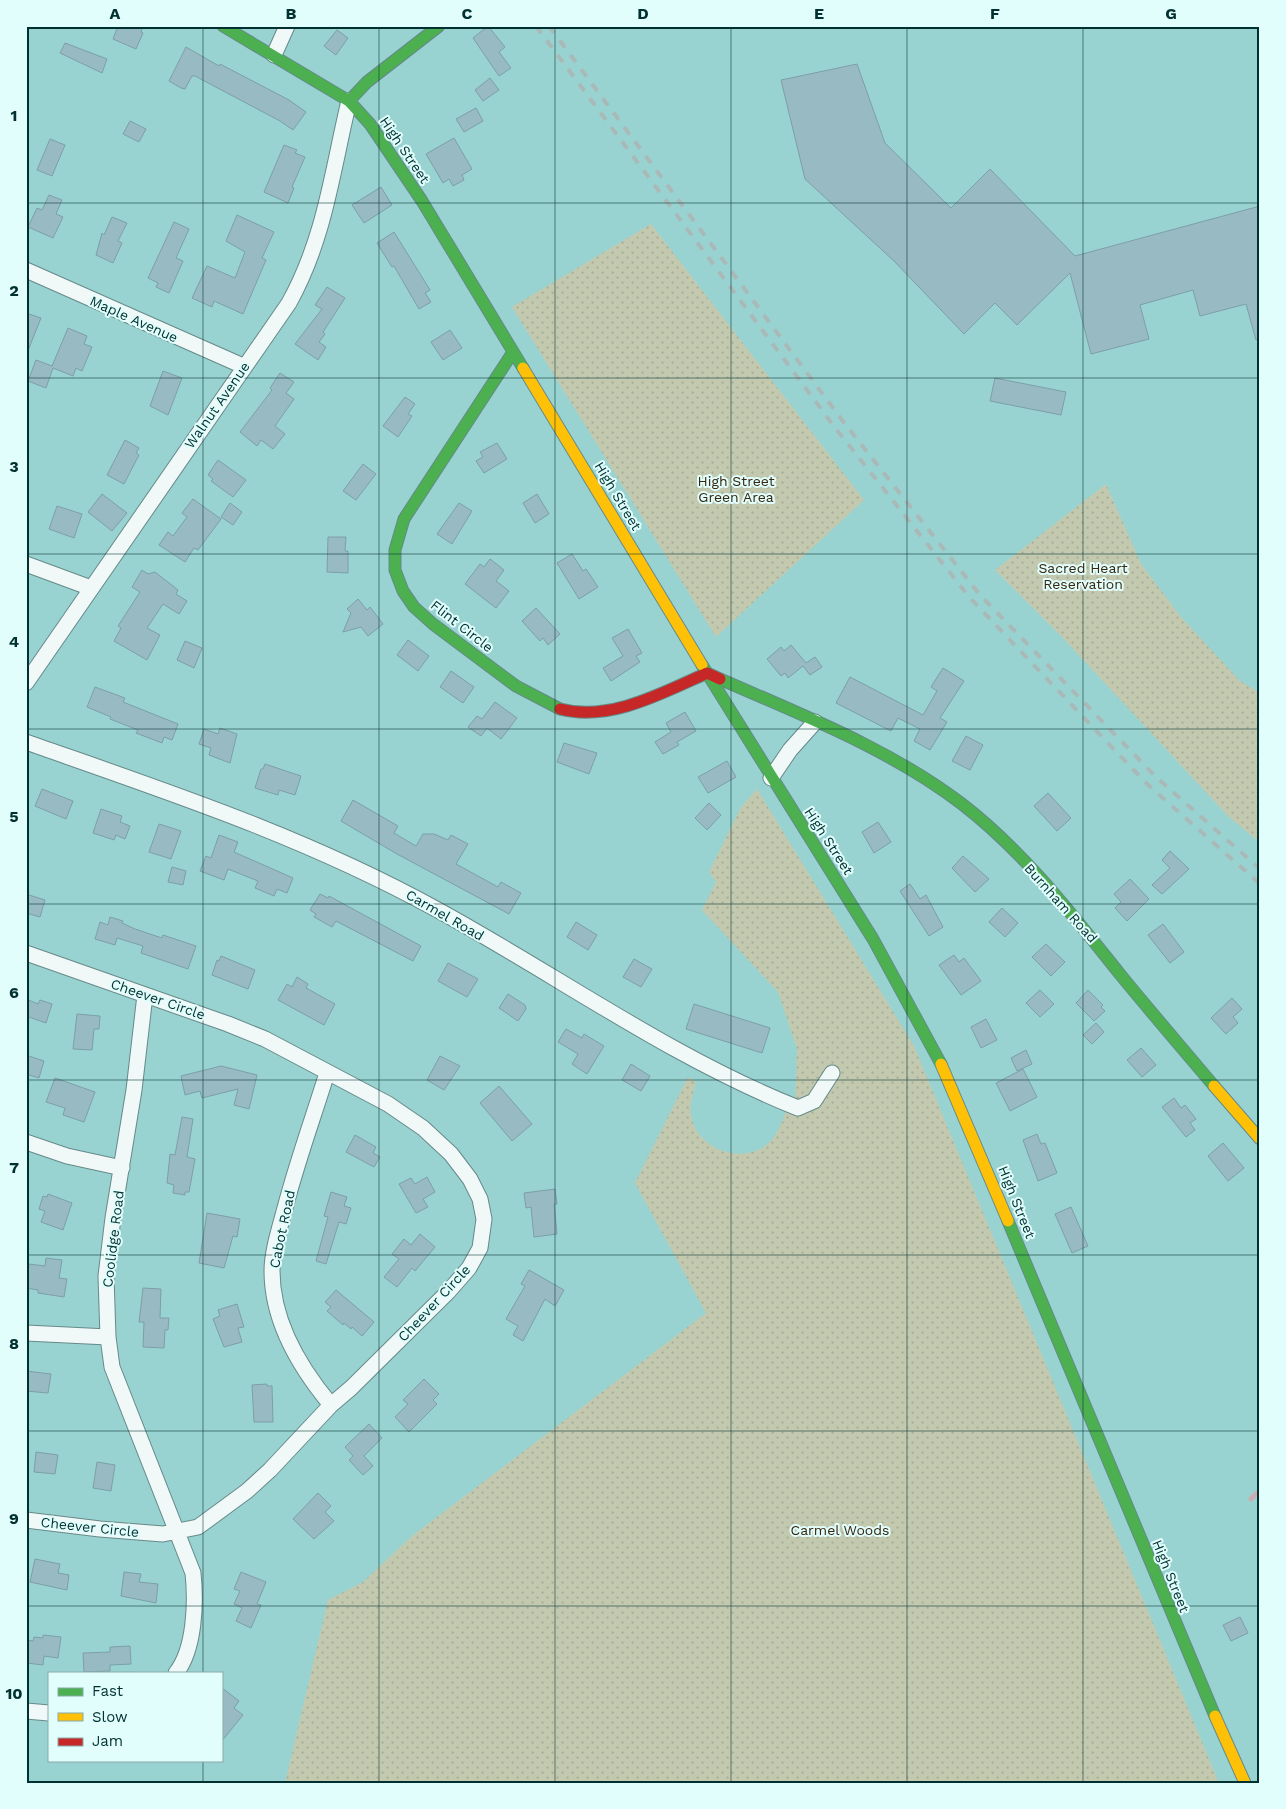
<svg xmlns="http://www.w3.org/2000/svg" width="1286" height="1809" font-family="'Work Sans',sans-serif">
<style>
.grass{fill:url(#grass-dots)}
.lines{fill:none;stroke-linecap:round;stroke-linejoin:round}
.stream{stroke:#cbacb0;stroke-width:5}
.building{fill:#98bac3;stroke:#7c9fa8}
.street-casing{stroke:#658a89;stroke-width:17}
.fast-casing{stroke:#658a89;stroke-width:13}
.slow-casing{stroke:#658a89;stroke-width:13}
.jam-casing{stroke:#658a89;stroke-width:13}
.street{stroke:#f0f8f8;stroke-width:15}
.fast{stroke:#4caf50;stroke-width:11}
.slow{stroke:#ffc107;stroke-width:11}
.jam{stroke:#c62828;stroke-width:11}
.rail{stroke:#a9b9b8;stroke-width:4;stroke-dasharray:9 9;stroke-linecap:butt}
.grid{fill:none;stroke:#003130;stroke-width:1;stroke-opacity:0.55}
.labels{text-anchor:middle;stroke-width:4;stroke-linejoin:round;paint-order:stroke}
.street-label{font-size:14px;fill:#003130;stroke:#e1fdfc}
.park-label{font-size:14px;fill:#38260e;stroke:#e1fdfc}
.neatline{fill:none;stroke:#003130;stroke-width:2}
.grid-label{font-size:16px;text-anchor:middle;font-weight:bold;fill:#003130}
</style>
<defs>
<pattern id="grass-dots" width="8" height="8" patternUnits="userSpaceOnUse" patternTransform="scale(1.25)"><rect width="8" height="8" fill="#c3c9af"/><path d="M2 2h.1M6 6h.1" fill="none" stroke="#a6ad97" stroke-width="1.8" stroke-linecap="round"/></pattern>
</defs>
<rect width="100%" height="100%" fill="#99d3d1"/>
<!-- grass -->
<path class="grass" d="M651 224 864 500 716 637 512 307Z
M1106 484 1141 564 1181 617 1240 681 1260 693V843L1228 816 1063 638 995 570Z
M757 789 914 1046 1219 1783H285L328 1600 363 1582 412 1536 706 1313 635 1183 688 1077 696 1082C693 1095 688 1106 692 1119 700 1154 753 1167 774 1137 781 1127 785 1113 790 1102L795 1104 797 1049 778 992 702 910 716 882 709 872 741 807Z"/>
<g class="lines">
<!-- stream -->
<path class="stream" d="M1251 1499 1260 1490"/>
</g>
<!-- building -->
<path class="building" d="M118 26H143L141 32 143 33 136 49 113 39Z
M488 26 505 47 499 52 511 68 499 76 473 38Z
M337 30 348 38 336 55 324 46Z
M65 43 107 59 102 73 60 53Z
M186 47 219 66 220 64 289 100 306 112 293 130 280 121 195 76H192L185 89 181 88 169 81Z
M857 64 885 143 951 208 990 169 1075 256 1260 206V339L1256 340 1246 304 1200 316 1193 290 1140 305 1149 339 1091 354 1070 273 1017 325 995 303 964 334 895 262 805 179 781 80Z
M490 78 499 90 483 101 475 90Z
M476 108 483 121 464 132 456 119Z
M130 121 146 129 139 142 123 134Z
M454 138 472 169 462 175 464 180 453 186 449 179 443 183 426 154Z
M50 139 65 145 52 176 37 170Z
M284 145 297 150 295 153 305 157 292 187 294 188 288 203 264 192Z
M381 187 392 205 364 223 352 205Z
M49 195 62 200 56 214 63 217 53 238 28 227 37 208 42 210Z
M237 215 274 232 262 258 266 260 243 314 214 301 212 307 192 298 207 266 235 278 245 252 226 241Z
M112 217 127 223 118 241 122 243 113 263 96 255 102 233 104 235Z
M174 222 189 229 176 258 183 261 169 293 156 287 158 283 148 278Z
M394 232 430 290 425 293 431 302 419 309 394 266 392 267 377 243Z
M327 287 345 298 323 332 325 334 319 342 326 347 318 360 295 344 322 309 315 305Z
M26 313 41 318 27 353H26Z
M68 328 87 336 84 344 92 347 82 371 76 368 73 376 53 368 46 388 28 381 36 360 52 366Z
M450 330 462 348 443 360 431 342Z
M163 371 182 378 168 415 150 406Z
M280 373 294 382 286 393 294 399 275 426 285 434 273 449 261 440 257 446 240 432 272 390 270 388Z
M995 378 1066 392 1061 415 990 401Z
M405 397 415 404 408 414 412 416 398 437 383 426Z
M125 440 139 448 136 453 139 455 124 484 107 475Z
M497 443 507 459 484 473 476 461 483 457 480 452Z
M218 460 246 480 233 497 211 481 213 479 208 475Z
M363 464 376 474 356 500 343 491Z
M102 494 127 513 112 531 88 512Z
M537 494 549 514 535 523 523 503Z
M193 499 221 519 198 550 194 548 185 562 159 545 168 532 173 536 187 517 182 513Z
M230 503 242 512 233 525 221 517Z
M459 503 472 511 452 544 437 534Z
M57 506 82 514 74 538 49 529Z
M328 537H346L345 551H348V573L327 572Z
M572 554 583 571 586 569 598 587 579 599 557 563Z
M490 559 504 570 496 581 509 591 496 608 465 584 480 564 484 567Z
M142 570 148 574 155 572 178 590 176 594 187 601 179 614 163 604 147 628 160 635 147 660 114 641 121 628 118 626 140 592 132 587Z
M358 599 367 610 370 607 383 624 368 636 361 627 343 632 351 613 347 609Z
M536 608 560 634 548 645 543 638 540 641 522 621Z
M628 629 642 653 636 656 640 662 611 681 603 668 623 656 612 638Z
M408 640 429 656 418 671 397 655Z
M185 641 202 648 194 668 177 660Z
M791 645 806 663 815 657 822 667 810 675 803 666 788 678 785 673 781 676 767 659 781 647 784 651Z
M943 668 964 681 940 718 947 722 930 750 914 741 920 729 898 718 891 731 836 703 850 677 923 715 937 691 931 687Z
M451 671 474 687 463 703 440 687Z
M95 687 125 698 123 702 178 724 172 740 164 737 162 743 136 733 138 730 110 719 111 717 87 707Z
M495 702 517 718 501 739 487 728 481 736 468 727 477 716 482 719Z
M685 712 696 731 677 742 679 745 663 754 655 742 671 732 666 723Z
M220 728 237 734 230 763 209 755 211 748 199 744 204 729 218 734Z
M966 736 983 745 970 770 952 761Z
M564 743 597 753 589 774 557 762Z
M727 761 736 777 708 793 698 777Z
M265 764 301 776 295 795 279 790 278 795 255 788 261 769H263Z
M42 789 73 801 66 819 35 806Z
M1048 793 1071 818 1057 831 1034 806Z
M353 800 398 826 394 833 416 846 423 834H434L448 840 451 835 468 844 456 864 498 887 501 882 521 893 509 914 397 854 341 821Z
M709 803 721 815 707 830 695 818Z
M101 809 122 816 120 822 130 826 125 839 116 835 114 840 93 833Z
M878 822 891 842 874 853 862 832Z
M159 824 181 831 171 859 149 852Z
M219 835 238 842 234 852 293 878 287 893 277 889 274 896 255 888 258 881 228 869 224 880 200 871 206 856 211 858Z
M1170 851 1189 869 1162 894 1152 885 1170 868 1162 860Z
M963 856 989 879 975 892 952 868Z
M172 867 186 871 183 885 168 882Z
M1130 879 1149 899 1127 921 1115 908 1121 902 1114 894Z
M910 884 920 899 926 895 943 927 929 936 900 891Z
M26 894 45 900 40 917 26 913Z
M320 894 328 898 329 896 421 946 413 961 336 921 332 927 314 917 316 914 310 910Z
M1002 908 1018 923 1005 937 989 922Z
M110 917 123 921 122 923 135 929 162 938 163 935 196 946 188 969 141 953 143 946 117 938 115 945 95 939 100 922 108 925Z
M576 922 597 935 588 950 567 937Z
M1163 924 1184 952 1170 963 1148 935Z
M1046 944 1065 962 1051 976 1032 957Z
M954 955 959 962 964 958 981 981 961 995 939 965Z
M221 956 255 970 248 989 212 975 217 960 219 961Z
M634 959 652 969 641 987 623 977Z
M448 963 478 979 467 997 438 981Z
M297 977 308 984 306 988 335 1004 324 1025 278 1000 287 984 292 987Z
M1040 990 1054 1004 1040 1017 1026 1003Z
M1088 990 1103 1005 1101 1007 1105 1011 1094 1021 1076 1003Z
M508 994 525 1005 526 1009 518 1021 499 1008Z
M1232 998 1242 1009 1233 1017 1238 1023 1226 1034 1211 1018Z
M26 999 38 1004 40 1000 52 1004 46 1023 26 1016Z
M694 1004 770 1028 762 1053 686 1029Z
M77 1014 100 1016 99 1029H94L92 1050 73 1049Z
M986 1019 997 1040 981 1048 971 1027Z
M1096 1023 1104 1032 1092 1044 1083 1035Z
M566 1029 582 1038 584 1034 604 1046 587 1074 572 1064 578 1054 558 1042Z
M1141 1048 1156 1065 1142 1077 1127 1060Z
M1026 1050 1032 1064 1017 1071 1011 1058Z
M26 1055 44 1061 39 1078 26 1074Z
M440 1056 460 1066 444 1090 427 1080Z
M631 1064 650 1076 641 1091 622 1080Z
M221 1066 257 1075 249 1109 234 1105 238 1089 202 1098 200 1091 185 1095 181 1076Z
M1023 1069 1037 1097 1010 1111 996 1083Z
M55 1078 95 1092 84 1122 63 1115 65 1108 46 1102Z
M499 1086 532 1124 512 1141 480 1103Z
M1174 1098 1181 1108 1185 1105 1196 1119 1190 1123 1195 1130 1186 1137 1162 1107Z
M182 1117 193 1119 187 1157 195 1159 189 1192H185V1195L173 1193 174 1185 167 1183 170 1154 175 1155Z
M1037 1134 1041 1144 1045 1143 1057 1173 1038 1181 1023 1140Z
M355 1135 376 1147 373 1153 380 1157 374 1167 346 1152Z
M1223 1143 1244 1168 1228 1181 1208 1156Z
M427 1177 435 1192 423 1199 428 1207 416 1213 399 1184 411 1178 415 1184Z
M555 1189 557 1204H554L557 1234 534 1237 531 1207 526 1208 524 1193Z
M331 1192 347 1197 344 1206 351 1208 346 1224 339 1222 326 1264 316 1261 328 1217 324 1216Z
M48 1194 72 1203 63 1230 41 1222 45 1211 39 1209 43 1196 47 1197Z
M1071 1207 1088 1246 1072 1253 1055 1214Z
M207 1213 240 1219 237 1237 233 1236 224 1268 199 1263Z
M420 1234 435 1247 415 1271 412 1268 397 1287 384 1277 399 1259 392 1254 404 1239 411 1245Z
M46 1258 62 1260 59 1278 67 1279 64 1297 38 1293V1290L26 1288 29 1264 45 1266Z
M529 1270 564 1290 555 1306 545 1299 523 1341 513 1335 518 1326 506 1319 525 1286 521 1284Z
M143 1288 161 1289 160 1318H169L168 1330H165L164 1348 143 1347 144 1322H139Z
M336 1290 374 1322 362 1336 352 1327 351 1329 344 1323 343 1325 327 1311 331 1307 325 1302Z
M237 1304 244 1327 238 1328 242 1342 224 1347 213 1319 220 1316 218 1310Z
M26 1371 51 1374 48 1393 26 1391Z
M424 1379 439 1394 433 1400 437 1404 409 1432 395 1417 408 1404 403 1400Z
M267 1384V1386H272L273 1422H254L252 1385Z
M369 1424 382 1438 364 1456 373 1466 363 1475 349 1460 353 1456 345 1447Z
M36 1452 58 1455 55 1474 34 1472Z
M97 1462 115 1465 111 1491 93 1488Z
M318 1493 331 1506 325 1512 334 1521 314 1539 293 1519Z
M35 1559 60 1564 58 1573 69 1575 67 1590 30 1582Z
M124 1572 141 1574 139 1582 158 1584 156 1603 121 1596Z
M241 1572 266 1582 257 1604 261 1605 251 1628 236 1621 242 1608 234 1604 240 1591 234 1589Z
M1240 1617 1248 1633 1231 1641 1223 1625Z
M43 1635 61 1637 58 1658 44 1656 43 1665 26 1663V1640L33 1641 34 1637 43 1638Z
M130 1646 131 1664 110 1665V1671L84 1672 83 1653 110 1652V1647Z
M221 1687 239 1701 234 1708 243 1715 221 1742Z"/>
<g class="lines">
<defs>
<path id="street" d="M274 55 287 26
M26 270 243 366
M26 564 91 588
M26 683 289 303C325 238 332 172 349 101
M26 742C168 792 303 836 436 909 557 975 670 1057 798 1108L814 1101 832 1073
M771 778 790 750 815 722
M26 953 228 1024 265 1039 388 1104 423 1128 451 1154 470 1179 480 1199 484 1219 480 1248 469 1268 448 1292 351 1388 331 1405 270 1470 247 1491 198 1527 163 1534 100 1529 26 1520
M145 995 134 1090 113 1218 106 1276 108 1337 112 1367 193 1573C196 1602 195 1649 176 1673
M327 1073C313 1118 297 1162 285 1208 280 1227 272 1251 272 1271 272 1321 300 1368 331 1405
M26 1142 67 1156 122 1168
M26 1333 108 1337
M26 1711 49 1713"/>
<path id="fast" d="M223 26 349 101 370 124 422 201 523 368
M349 101 367 82 439 26
M513 352 404 519 395 550V570L403 591 414 607 433 624 516 686 560 709
M702 665 873 939 941 1064
M720 679C802 715 890 749 962 804 1023 851 1071 913 1119 973 1150 1011 1182 1048 1214 1086
M1008 1221 1215 1716"/>
<path id="slow" d="M523 368 702 665
M941 1064 1008 1221
M1214 1086 1260 1139
M1215 1716 1245 1783"/>
<path id="jam" d="M560 709C610 722 662 693 707 673L720 679"/>
</defs>
<!-- street casing -->
<use href="#street" class="street-casing"/>
<!-- fast casing -->
<use href="#fast" class="fast-casing"/>
<!-- slow casing -->
<use href="#slow" class="slow-casing"/>
<!-- jam casing -->
<use href="#jam" class="jam-casing"/>
<!-- street -->
<use href="#street" class="street"/>
<!-- fast -->
<use href="#fast" class="fast"/>
<!-- slow -->
<use href="#slow" class="slow"/>
<!-- jam -->
<use href="#jam" class="jam"/>
<!-- rail -->
<path class="rail" d="M536 26 833 425 970 598 1145 782 1260 884
M549 26 842 420 980 595 1156 777 1260 869"/>
</g>
<!-- grid -->
<path class="grid" d="M203 26V1673M379 26V1783M555 26V1783M731 26V1783M907 26V1783M1083 26V1783M26 203H1260M26 378H1260M26 554H1260M26 729H1260M26 904H1260M26 1080H1260M26 1255H1260M26 1431H1260M26 1606H1260M203 1760V1783"/>
<g class="labels">
<!-- street labels -->
<g class="street-label">
<text transform="translate(405 150) rotate(56)" y="5">High Street</text>
<text transform="translate(134 319) rotate(24)" y="5">Maple Avenue</text>
<text transform="translate(217 405) rotate(-55)" y="5">Walnut Avenue</text>
<text transform="translate(618 496) rotate(59)" y="5">High Street</text>
<text transform="translate(462 626) rotate(38)" y="5">Flint Circle</text>
<text transform="translate(829 841) rotate(57)" y="5">High Street</text>
<text transform="translate(1061 903) rotate(48)" y="5">Burnham Road</text>
<text transform="translate(445 915) rotate(30)" y="5">Carmel Road</text>
<text transform="translate(158 999) rotate(19)" y="5">Cheever Circle</text>
<text transform="translate(1017 1202) rotate(68)" y="5">High Street</text>
<text transform="translate(282 1229) rotate(-78)" y="5">Cabot Road</text>
<text transform="translate(113 1239) rotate(-83)" y="5">Coolidge Road</text>
<text transform="translate(434 1303) rotate(-47)" y="5">Cheever Circle</text>
<text transform="translate(90 1527) rotate(6)" y="5">Cheever Circle</text>
<text transform="translate(1171 1576) rotate(68)" y="5">High Street</text>
</g>
<!-- park labels -->
<g class="park-label">
<text x="736" y="486">High Street<tspan x="736" dy="16">Green Area</tspan></text>
<text x="1083" y="573">Sacred Heart<tspan x="1083" dy="16">Reservation</tspan></text>
<text x="840" y="1535">Carmel Woods</text>
</g>
</g>
<!-- border -->
<rect width="1286" height="1809" fill="none" stroke="#e1fdfc" stroke-width="55"/>
<!-- legend -->
<rect x="48" y="1672" width="175" height="90" fill="#e1fdfc" stroke="#87abaa"/>
<rect x="58" y="1688" width="25" height="8" fill="#4caf50" stroke="#87abaa"/>
<text x="92" y="1696" font-size="15" fill="#003130">Fast</text>
<rect x="58" y="1713" width="25" height="8" fill="#ffc107" stroke="#87abaa"/>
<text x="92" y="1722" font-size="15" fill="#003130">Slow</text>
<rect x="58" y="1738" width="25" height="8" fill="#c62828" stroke="#87abaa"/>
<text x="92" y="1746" font-size="15" fill="#003130">Jam</text>
<rect x="28" y="28" width="1230" height="1754" class="neatline"/>
<g class="grid-label">
<text x="115" y="19">A</text>
<text x="291" y="19">B</text>
<text x="467" y="19">C</text>
<text x="643" y="19">D</text>
<text x="819" y="19">E</text>
<text x="995" y="19">F</text>
<text x="1171" y="19">G</text>
<text x="14" y="121">1</text>
<text x="14" y="296">2</text>
<text x="14" y="472">3</text>
<text x="14" y="647">4</text>
<text x="14" y="822">5</text>
<text x="14" y="998">6</text>
<text x="14" y="1173">7</text>
<text x="14" y="1349">8</text>
<text x="14" y="1524">9</text>
<text x="14" y="1699">10</text>
</g>
</svg>
